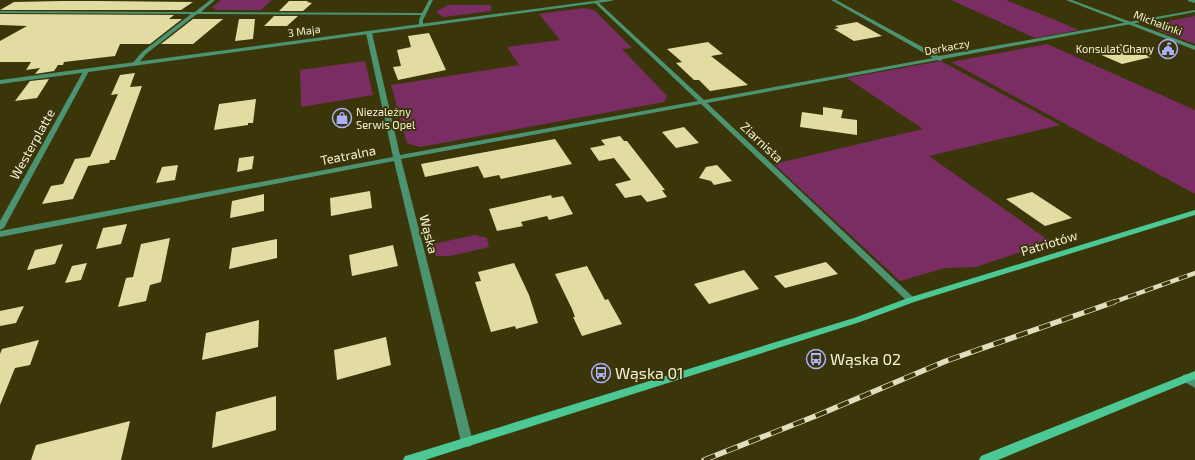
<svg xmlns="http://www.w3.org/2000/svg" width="1195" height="460" font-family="'Exo 2',sans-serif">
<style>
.green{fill:#7a2d62}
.building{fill:#e3dca2}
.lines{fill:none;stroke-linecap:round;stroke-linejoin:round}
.minor{fill:#4b9371;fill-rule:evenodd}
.tertiary{fill:#4b9371;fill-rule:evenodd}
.secondary{fill:#4bc893;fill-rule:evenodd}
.rail-far1-casing{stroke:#e1debf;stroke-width:4.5}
.rail-casing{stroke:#e1debf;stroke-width:5.5}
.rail-far1{stroke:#3b360a;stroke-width:3;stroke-dasharray:9;stroke-linecap:butt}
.rail{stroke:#3b360a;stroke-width:4;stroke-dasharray:12;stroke-linecap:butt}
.labels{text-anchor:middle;stroke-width:4;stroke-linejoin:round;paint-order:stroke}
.far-street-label{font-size:11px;fill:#f4f1d4;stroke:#3b360a}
.far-poi-label{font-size:11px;fill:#f4f1d4;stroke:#3b360a;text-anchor:end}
.street-label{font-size:13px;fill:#f4f1d4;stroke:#3b360a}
.near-poi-label{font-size:16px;fill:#f4f1d4;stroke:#3b360a;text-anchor:start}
</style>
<rect width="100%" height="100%" fill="#3b360a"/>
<!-- green -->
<path class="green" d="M221 0H272L261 10H216L212 7Z
M951 0H1006L1079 30 1035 38Z
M448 5H491V11L443 17 436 12Z
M584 8 594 10 632 48 622 49 667 96 664 102 420 147 407 143 391 85 519 65 507 47 560 40 539 14Z
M1195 16V44L1159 31 1153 24Z
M1047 44 1195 110V194L951 62Z
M365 61 373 95 301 107 300 70Z
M941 61 1060 125 929 156 1051 242 976 267 945 268 900 281 774 164 923 129 847 78Z
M475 235 487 238 489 247 450 256H436L433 244Z"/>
<!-- building -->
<path class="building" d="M62 1H98L193 2 181 10H0L14 2Z
M289 1H308L307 2 312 3 303 11H279Z
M0 14 174 15 169 19H182L150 44H120L115 56 64 62 63 65H58L54 71 35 74 40 68 26 70 31 62H0V41L27 26 0 25Z
M274 16H298L287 26H264Z
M193 19H223L193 44H161Z
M239 19H255L253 39 235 41Z
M857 22 882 36 854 41 834 29 839 28 835 26Z
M429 33 446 70 398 80 393 67 401 66 397 50 411 47 408 36Z
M708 42 723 54 711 56 748 85 710 91 699 80H694L676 63 682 62 667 49Z
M1120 44 1151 57 1122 64 1090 50Z
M135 73 130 87 142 86 115 160H110L109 163 88 166 73 199 42 204 51 186 63 184 75 159 90 157 118 94 111 95 120 75Z
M49 79 37 98 15 101 30 81Z
M256 99 253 123H248V125L214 130 219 104Z
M823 107 843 110 841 118 857 120V135L800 127 802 112 823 115Z
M684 127 699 143 676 148 662 132Z
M620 136 624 141H627L665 190H662L667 197 647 202 641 195 625 198 615 184 631 180 614 158 599 161 590 148 605 145 601 140Z
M555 139 572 164 501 179 499 175 484 178 478 166 425 177 421 164Z
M254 156 252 169 237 172 239 158Z
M178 165 175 180 156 183 162 167Z
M717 165 732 181 714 185 711 181 699 178 706 167Z
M370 191 372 208 331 216 330 198Z
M1032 192 1072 218 1045 226 1006 199Z
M264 194V211L230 218 232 201Z
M551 195 552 198 563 196 573 214 549 220 547 216 521 222 523 226 497 231 489 209Z
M127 224 121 244 96 249 103 228Z
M170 238 161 282 150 285 146 301 118 307 126 278 133 277 141 244Z
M277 239V258L229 269 232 248Z
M63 244 55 264 27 270 35 250Z
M393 245 398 266 352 276 349 255Z
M826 262 838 274 785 288 774 276Z
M87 263 81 280 65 283 72 266Z
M514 263 529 295 538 323 516 329 515 326 491 332 475 282 481 281 478 272Z
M587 266 605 300 608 299 622 324 582 336 573 317H575L572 309 555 274Z
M744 270 759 289 709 304 694 284Z
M24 306 16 323 0 326V311Z
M259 320 258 347 202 360 206 333Z
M386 337 391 365 337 380 334 350Z
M39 340 30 365 15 368 0 405V354L2 349Z
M276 396V430L212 448 216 412Z
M130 421 121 460H31L36 445Z"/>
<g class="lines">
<!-- minor -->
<path class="minor" d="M210 0H215L201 12 422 13 429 0H433L423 20V26L421 27 419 26V20L421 15 197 14 146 54 137 65 135 66 132 64 142 52 191 14 0 13V11L195 12Z
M831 0H836L939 56 1195 10V12L943 59 940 61 938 60 707 103 914 298 916 300 914 302H908L701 104 401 159 473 442 471 446 467 447 463 446 461 442 394 161 0 237V231L393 157 366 33 369 31 372 33 400 155 698 101 595 3V1H597L704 100 933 58Z
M1188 0H1195V3L1188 1Z
M84 70 89 71 4 228 0 230V221Z
M1187 374 1195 378V388L1183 381 1182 378 1183 375Z"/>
<!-- tertiary -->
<path class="tertiary" d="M601 0H613L611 1 0 84V80Z
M1066 0H1072L1195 46V50Z"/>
<!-- secondary -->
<path class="secondary" d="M1195 210V215L914 302 860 322 425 460H403L405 456 409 455 854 318 908 298Z
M1195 371V379L998 460H979L981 456Z"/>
<defs>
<path id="rail-far1" d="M1111 303 1195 273"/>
<path id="rail" d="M704 460 818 415 946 361 1114 302"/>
</defs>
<!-- rail-far1 casing -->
<use href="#rail-far1" class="rail-far1-casing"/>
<!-- rail casing -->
<use href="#rail" class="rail-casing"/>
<!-- rail-far1 -->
<use href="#rail-far1" class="rail-far1"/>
<!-- rail -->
<use href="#rail" class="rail"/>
</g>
<!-- icons -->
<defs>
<symbol id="civic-ring" viewBox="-11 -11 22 22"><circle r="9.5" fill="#3b360a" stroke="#acaffb" stroke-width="1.5"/><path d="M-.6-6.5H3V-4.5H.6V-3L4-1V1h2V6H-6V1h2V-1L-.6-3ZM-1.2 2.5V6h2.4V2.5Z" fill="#acaffb"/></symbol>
<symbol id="shop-ring" viewBox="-11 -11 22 22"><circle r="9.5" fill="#3b360a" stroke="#acaffb" stroke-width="1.5"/><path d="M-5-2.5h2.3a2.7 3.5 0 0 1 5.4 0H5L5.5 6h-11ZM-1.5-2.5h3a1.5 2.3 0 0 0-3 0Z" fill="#acaffb"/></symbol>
<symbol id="bus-ring" viewBox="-11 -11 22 22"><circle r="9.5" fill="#3b360a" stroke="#acaffb" stroke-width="1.5"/><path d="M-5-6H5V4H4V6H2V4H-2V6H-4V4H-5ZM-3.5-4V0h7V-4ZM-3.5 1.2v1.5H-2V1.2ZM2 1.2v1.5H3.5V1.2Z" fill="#acaffb"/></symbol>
</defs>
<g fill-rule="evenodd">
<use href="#civic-ring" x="1157" y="38" width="22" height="22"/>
<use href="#shop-ring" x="331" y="107" width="22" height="22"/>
<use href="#bus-ring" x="805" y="348" width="22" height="22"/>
<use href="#bus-ring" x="590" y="362" width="22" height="22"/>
</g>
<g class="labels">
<!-- far-street labels -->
<g class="far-street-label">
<text transform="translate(1158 23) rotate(21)" y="4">Michalinki</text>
<text transform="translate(304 31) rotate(-8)" y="4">3 Maja</text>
<text transform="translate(947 47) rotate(-11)" y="4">Derkaczy</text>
</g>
<!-- far-poi labels -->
<g class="far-poi-label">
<text x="1154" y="53">Konsulat Ghany</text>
<text x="356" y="116" text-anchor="start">Niezależny<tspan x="356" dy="13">Serwis Opel</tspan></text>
</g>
<!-- street labels -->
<g class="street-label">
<text transform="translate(762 142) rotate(43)" y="5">Ziarnista</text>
<text transform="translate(32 144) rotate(-61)" y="5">Westerplatte</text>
<text transform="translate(348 155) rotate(-11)" y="5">Teatralna</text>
<text transform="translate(429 234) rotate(76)" y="5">Wąska</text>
<text transform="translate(1049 243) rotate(-17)" y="5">Patriotów</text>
</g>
<!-- near-poi labels -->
<g class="near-poi-label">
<text x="830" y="365">Wąska 02</text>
<text x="615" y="379">Wąska 01</text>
</g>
</g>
</svg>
